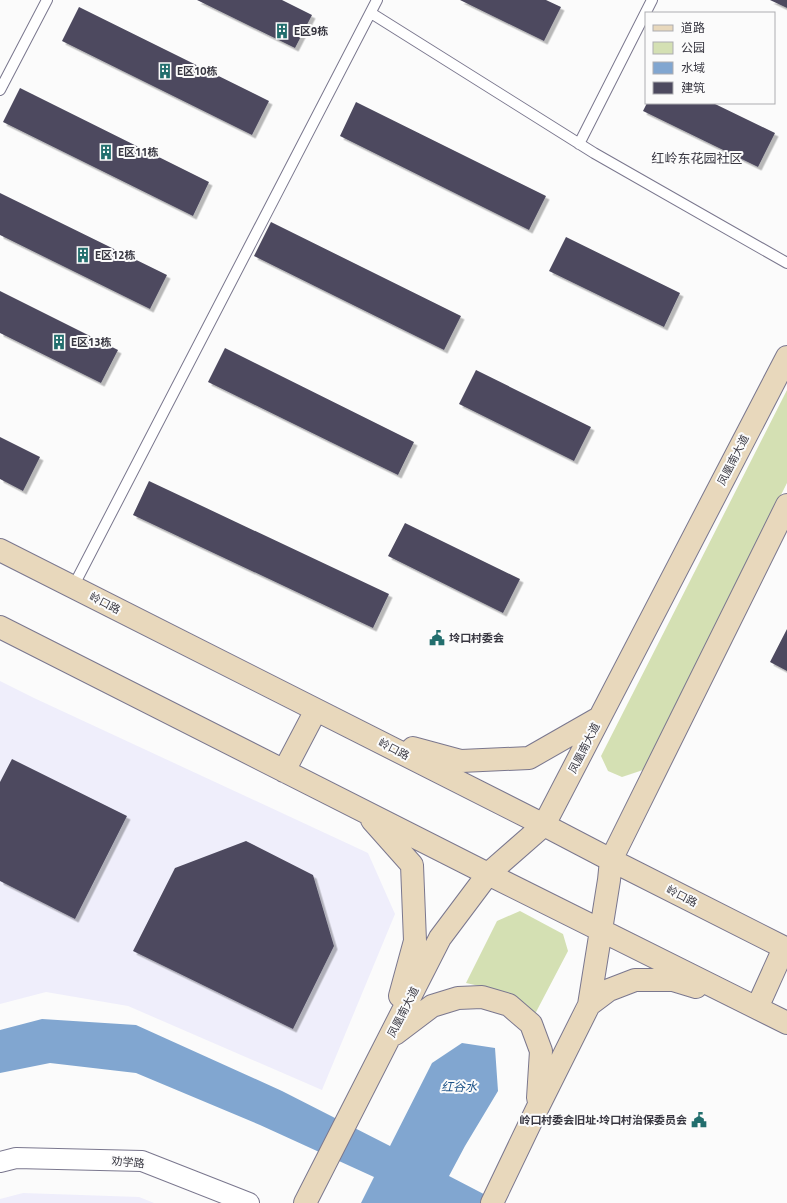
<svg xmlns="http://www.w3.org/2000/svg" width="787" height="1203" font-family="'Titillium Web','Noto Sans SC',sans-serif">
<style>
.built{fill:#efeefb}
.green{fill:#d4e0b3}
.water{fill:#81a6d0}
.building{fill:#4d4a5f;filter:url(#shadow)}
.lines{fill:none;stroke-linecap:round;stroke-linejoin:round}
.lane-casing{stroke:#7a778e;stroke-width:12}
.street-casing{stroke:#7a778e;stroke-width:22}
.secondary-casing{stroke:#7a778e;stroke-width:24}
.lane{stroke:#fff;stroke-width:10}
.street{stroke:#fff;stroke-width:20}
.secondary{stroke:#e8d8bc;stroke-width:22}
.labels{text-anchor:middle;stroke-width:4;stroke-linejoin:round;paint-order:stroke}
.poi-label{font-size:11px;font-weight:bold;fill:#383741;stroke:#fbfbfb;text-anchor:start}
.street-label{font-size:11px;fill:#383741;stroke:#fbfbfb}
.water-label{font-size:12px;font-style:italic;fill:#1e5388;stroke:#fbfbfb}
.quarter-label{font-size:13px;fill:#383741;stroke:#fbfbfb}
</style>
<defs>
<filter id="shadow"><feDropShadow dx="3.5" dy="3.5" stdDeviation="0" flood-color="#0004"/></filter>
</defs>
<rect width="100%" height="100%" fill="#fbfbfb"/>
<!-- built -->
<path class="built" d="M0 681 34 698 368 853 395 914 322 1090 128 1006 46 992 0 1004Z
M23 1193 139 1197 154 1203H0V1199Z"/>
<!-- green -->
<path class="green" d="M787 390V483L643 770 622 777 608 771 601 756Z
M520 911 563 934 568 951 535 1014 519 1000 497 990 466 983 497 921Z"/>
<!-- water -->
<path class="water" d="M42 1019 136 1025 282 1091 390 1146 432 1063 462 1043 495 1048 498 1091 465 1146 449 1176 501 1203H361L374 1177 260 1125 136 1073 50 1063 0 1073V1030Z"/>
<!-- building -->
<path class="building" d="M197 0H282L312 15 295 48Z
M460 0H546L561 7 544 41Z
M770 0H787V8Z
M79 7 269 101 252 135 62 41Z
M20 88 209 182 193 216 3 122Z
M356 102 546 196 529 230 340 136Z
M647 103H713L775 133 758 167 643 111Z
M0 193 167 275 150 309 0 235Z
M271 222 461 316 444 350 254 256Z
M566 237 680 293 664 327 549 271Z
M0 291 118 350 101 383 0 333Z
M225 348 414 442 398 475 208 382Z
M476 370 591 427 574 461 459 404Z
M0 437 40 457 23 491 0 479Z
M149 481 389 594 373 628 133 515Z
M405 523 520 579 503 613 388 556Z
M787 629V671L770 662Z
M12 759 127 816 75 919 0 881V782Z
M246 841 313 875 334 946 293 1029 133 951 175 868Z"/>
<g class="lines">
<defs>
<path id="lane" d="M371 13 594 153 787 263
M0 90 47 0
M579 144 652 0
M73 587 377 0"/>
<path id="street" d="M0 1162 16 1158 142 1161 249 1203"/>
<path id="secondary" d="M0 550 544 825 611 860 787 949
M0 627 488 874 787 1023
M413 748 461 761 529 758 599 718
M284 771 316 710
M372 820 412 865 415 941 400 996
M589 1005 609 990 635 980H673L696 987
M757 1008 784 948
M395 1034 432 1006 458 998 482 997 509 1005 531 1024 541 1051 538 1098
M305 1203 440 938 488 874 544 825 787 357
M492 1203 537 1109 589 1005 609 880 611 860 787 505"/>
</defs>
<!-- lane casing -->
<use href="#lane" class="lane-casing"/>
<!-- street casing -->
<use href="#street" class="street-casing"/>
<!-- secondary casing -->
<use href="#secondary" class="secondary-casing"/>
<!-- lane -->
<use href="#lane" class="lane"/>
<!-- street -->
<use href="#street" class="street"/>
<!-- secondary -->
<use href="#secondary" class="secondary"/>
</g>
<!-- icons -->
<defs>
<symbol id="building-bare" viewBox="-9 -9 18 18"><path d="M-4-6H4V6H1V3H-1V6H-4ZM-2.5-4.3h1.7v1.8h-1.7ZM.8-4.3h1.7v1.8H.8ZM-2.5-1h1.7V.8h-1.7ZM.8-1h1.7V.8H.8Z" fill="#226e6d" stroke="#fbfbfb" stroke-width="2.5" paint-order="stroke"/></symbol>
<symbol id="civic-bare" viewBox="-9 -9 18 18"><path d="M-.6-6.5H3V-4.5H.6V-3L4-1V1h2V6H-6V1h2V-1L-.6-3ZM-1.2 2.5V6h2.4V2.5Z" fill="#226e6d" stroke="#fbfbfb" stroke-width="2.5" paint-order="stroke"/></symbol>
</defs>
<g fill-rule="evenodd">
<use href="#building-bare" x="271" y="20" width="22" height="22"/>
<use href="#building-bare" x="154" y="60" width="22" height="22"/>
<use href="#building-bare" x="95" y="141" width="22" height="22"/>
<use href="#building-bare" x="72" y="244" width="22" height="22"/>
<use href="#building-bare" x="48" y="331" width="22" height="22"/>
<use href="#civic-bare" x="426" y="627" width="22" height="22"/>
<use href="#civic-bare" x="688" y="1109" width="22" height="22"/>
</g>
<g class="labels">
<!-- poi labels -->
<g class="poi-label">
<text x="294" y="35">E区9栋</text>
<text x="177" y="75">E区10栋</text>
<text x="118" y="156">E区11栋</text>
<text x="95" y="259">E区12栋</text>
<text x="71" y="346">E区13栋</text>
<text x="449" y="642">坽口村委会</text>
<text x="687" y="1124" text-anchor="end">岭口村委会旧址·坽口村治保委员会</text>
</g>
<!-- street labels -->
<g class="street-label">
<text transform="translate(733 460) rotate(-63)" y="4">凤凰南大道</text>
<text transform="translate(105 603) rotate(27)" y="4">岭口路</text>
<text transform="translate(584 748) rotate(-63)" y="4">凤凰南大道</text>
<text transform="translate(394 749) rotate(27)" y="4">岭口路</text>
<text transform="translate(682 896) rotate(27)" y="4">岭口路</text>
<text transform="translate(403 1012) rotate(-63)" y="4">凤凰南大道</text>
<text transform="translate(128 1162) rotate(5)" y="4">劝学路</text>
</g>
<!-- water labels -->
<g class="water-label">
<text x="459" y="1091">红谷水</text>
</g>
<!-- quarter labels -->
<g class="quarter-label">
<text x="697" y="163">红岭东花园社区</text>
</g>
</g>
<!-- legend -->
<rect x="645" y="12" width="130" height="92" fill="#fbfbfb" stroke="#adadb1"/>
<rect x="653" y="25" width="20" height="6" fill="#e8d8bc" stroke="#adadb1"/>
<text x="681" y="32" font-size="12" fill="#383741">道路</text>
<rect x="653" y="42" width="20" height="12" fill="#d4e0b3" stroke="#adadb1"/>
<text x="681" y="52" font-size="12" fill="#383741">公园</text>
<rect x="653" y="62" width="20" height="12" fill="#81a6d0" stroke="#adadb1"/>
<text x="681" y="72" font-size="12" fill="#383741">水域</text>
<rect x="653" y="82" width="20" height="12" fill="#4d4a5f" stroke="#adadb1"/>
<text x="681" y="92" font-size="12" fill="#383741">建筑</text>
</svg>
